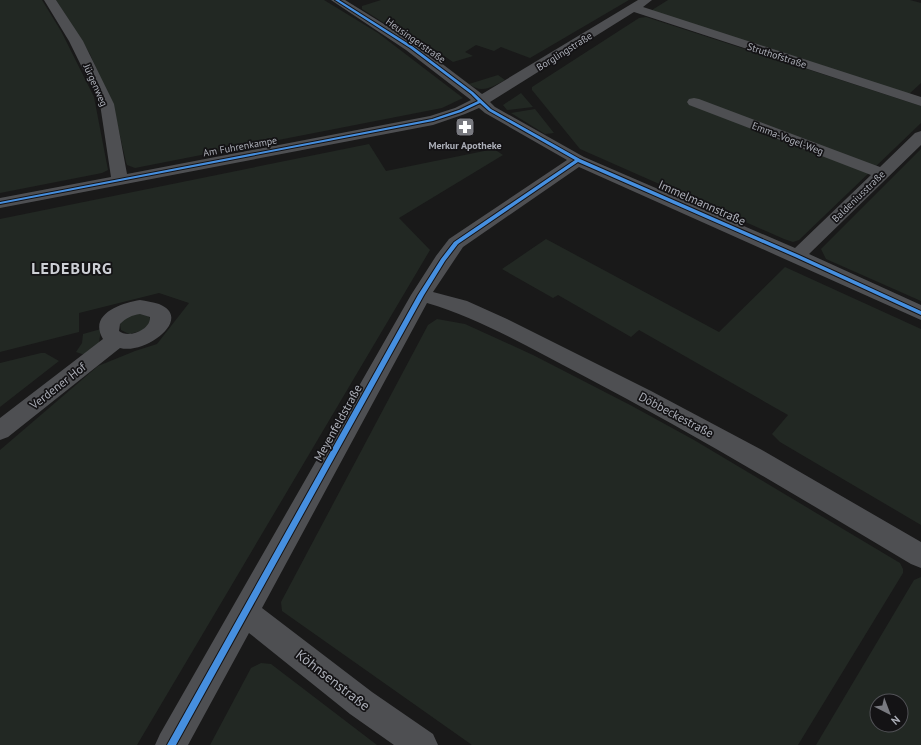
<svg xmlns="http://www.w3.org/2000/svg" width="921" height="745" font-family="'PT Sans',sans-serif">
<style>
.green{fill:#222823;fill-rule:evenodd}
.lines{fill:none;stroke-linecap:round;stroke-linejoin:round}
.minor{fill:#4e4f52;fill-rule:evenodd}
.cycleway-casing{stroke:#141315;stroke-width:2}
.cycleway{fill:#468fdf;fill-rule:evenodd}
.labels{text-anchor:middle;stroke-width:3.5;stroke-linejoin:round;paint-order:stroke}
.far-street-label{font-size:10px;fill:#acafb8;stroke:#141315}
.far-poi-label{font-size:10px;font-weight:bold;fill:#acafb8;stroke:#141315}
.street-label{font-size:12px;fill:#acafb8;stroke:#141315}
.near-street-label{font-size:14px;fill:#acafb8;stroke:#141315}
.district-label{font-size:16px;font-weight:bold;letter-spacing:1px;fill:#cdcfd5;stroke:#141315}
</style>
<rect width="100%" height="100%" fill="#191919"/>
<!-- green -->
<path class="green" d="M0 0H42L61 31 94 97 108 170 102 173 0 193Z
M56 0H324L378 33 463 98 442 108 135 168 127 165 126 162 115 114 90 54Z
M381 0H629L530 58 501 47 494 51 476 45 465 52 473 56 453 62 422 41 414 42 362 9V6Z
M668 0H910L921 3V83L908 95 653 11 652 10Z
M646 17 921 106V123L799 240 793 242 784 239 580 149 532 90V87L639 18Z
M498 75 505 80C492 87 482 94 469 84Z
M521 93 533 107 507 110 503 105Z
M535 109 554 133 545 134 511 113Z
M369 144 386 171 494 149 503 155 399 218 430 250 137 745H0V450L98 366 135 351 157 344 189 303 159 293 79 313V332L0 352V219Z
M921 149V301L826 259 821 249Z
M546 239 719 332 785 267 921 329V525L780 442 772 434 788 415 639 330 631 337 558 295 553 298 502 269Z
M140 313C145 315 149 315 151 320L145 330 129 334 121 330 120 324 126 317Z
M437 319 465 324 533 355 632 406 694 440 900 563 903 569V573L798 745H472L282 611 281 602 428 325Z
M101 329 99 343 88 356 76 352 82 343 83 334Z
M41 353H45L59 361 0 407V363Z
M921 577V745H816L914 580ZM877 701H901V725H877Z
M261 663 271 664 377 745H210L251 668Z"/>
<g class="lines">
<!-- minor -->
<path class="minor" d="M44 0H56L83 41 114 104 127 174 430 116 455 108 471 100 406 50 331 0H345L416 44 482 94 638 0H652L643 7 921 97V106L634 12 490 102 495 107 584 157 795 248 871 175 689 105 687 102 689 99 694 98 699 99 880 167 915 133 921 131V145L809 254 921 305V320L579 167 463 247 433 292 467 301 507 319 651 391 762 450 921 542V568L911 564C802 499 693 433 580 374 530 348 481 319 427 303L262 608 372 692 433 734 438 745H394L350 714 249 633 188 745H155L160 734 411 295 436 256 449 239 567 160 485 113 479 108 465 114 433 125 0 208V198L111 177 100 104 69 41Z
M140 300C146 301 153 302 159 304 194 318 146 355 120 348L8 437 0 440V418L103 339C88 314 121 303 140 300ZM140 314 150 317C151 330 128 339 119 331L120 324C126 318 132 315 140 314Z"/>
<defs>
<path id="cycleway" d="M335 0H339L412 46 473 92 491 109 580 159 799 255 921 311V315L795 257 578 162 458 244 445 261 424 295 176 745H167L418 295 441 259 454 242 575 160 489 111 480 103 461 112 433 121 0 204V202L432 119 459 110 478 101 471 94 410 48Z"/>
</defs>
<!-- cycleway casing -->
<use href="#cycleway" class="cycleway-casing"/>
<!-- cycleway -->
<use href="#cycleway" class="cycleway"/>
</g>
<!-- icons -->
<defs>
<symbol id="pharmacy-square" viewBox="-11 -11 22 22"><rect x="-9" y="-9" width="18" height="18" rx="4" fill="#797a80" stroke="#141315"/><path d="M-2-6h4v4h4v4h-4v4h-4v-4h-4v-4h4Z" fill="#fff"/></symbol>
</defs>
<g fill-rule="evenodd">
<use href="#pharmacy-square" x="454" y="116" width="22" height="22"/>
</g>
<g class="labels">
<!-- far-street labels -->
<g class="far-street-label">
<text transform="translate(416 40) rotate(35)" y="4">Heusingerstraße</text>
<text transform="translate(564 51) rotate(-32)" y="4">Borglingstraße</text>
<text transform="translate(777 55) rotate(18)" y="4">Struthofstraße</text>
<text transform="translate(96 85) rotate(66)" y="4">Jürgenweg</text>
<text transform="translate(788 138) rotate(21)" y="4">Emma-Vogel-Weg</text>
<text transform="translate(240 146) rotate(-10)" y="4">Am Fuhrenkampe</text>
<text transform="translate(858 196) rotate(-44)" y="4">Baldeniusstraße</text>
</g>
<!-- far-poi labels -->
<g class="far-poi-label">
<text x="465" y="149">Merkur Apotheke</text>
</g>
<!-- street labels -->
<g class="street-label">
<text transform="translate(702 203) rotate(24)" y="4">Immelmannstraße</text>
<text transform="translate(58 386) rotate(-38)" y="4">Verdener Hof</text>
<text transform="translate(676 415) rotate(28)" y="4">Döbbeckestraße</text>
<text transform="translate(338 423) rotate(-61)" y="4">Meyenfeldstraße</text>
</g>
<!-- near-street labels -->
<g class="near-street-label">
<text transform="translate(333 680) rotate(38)" y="5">Köhnsenstraße</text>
</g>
<!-- district labels -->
<g class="district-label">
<text x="72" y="274">LEDEBURG</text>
</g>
</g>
<!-- north arrow -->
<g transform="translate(889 713) rotate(138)"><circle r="19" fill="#141315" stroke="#515156"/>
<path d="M0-3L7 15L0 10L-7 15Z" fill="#797a80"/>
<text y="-6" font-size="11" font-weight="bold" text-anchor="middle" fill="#acafb8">N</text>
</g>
</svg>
